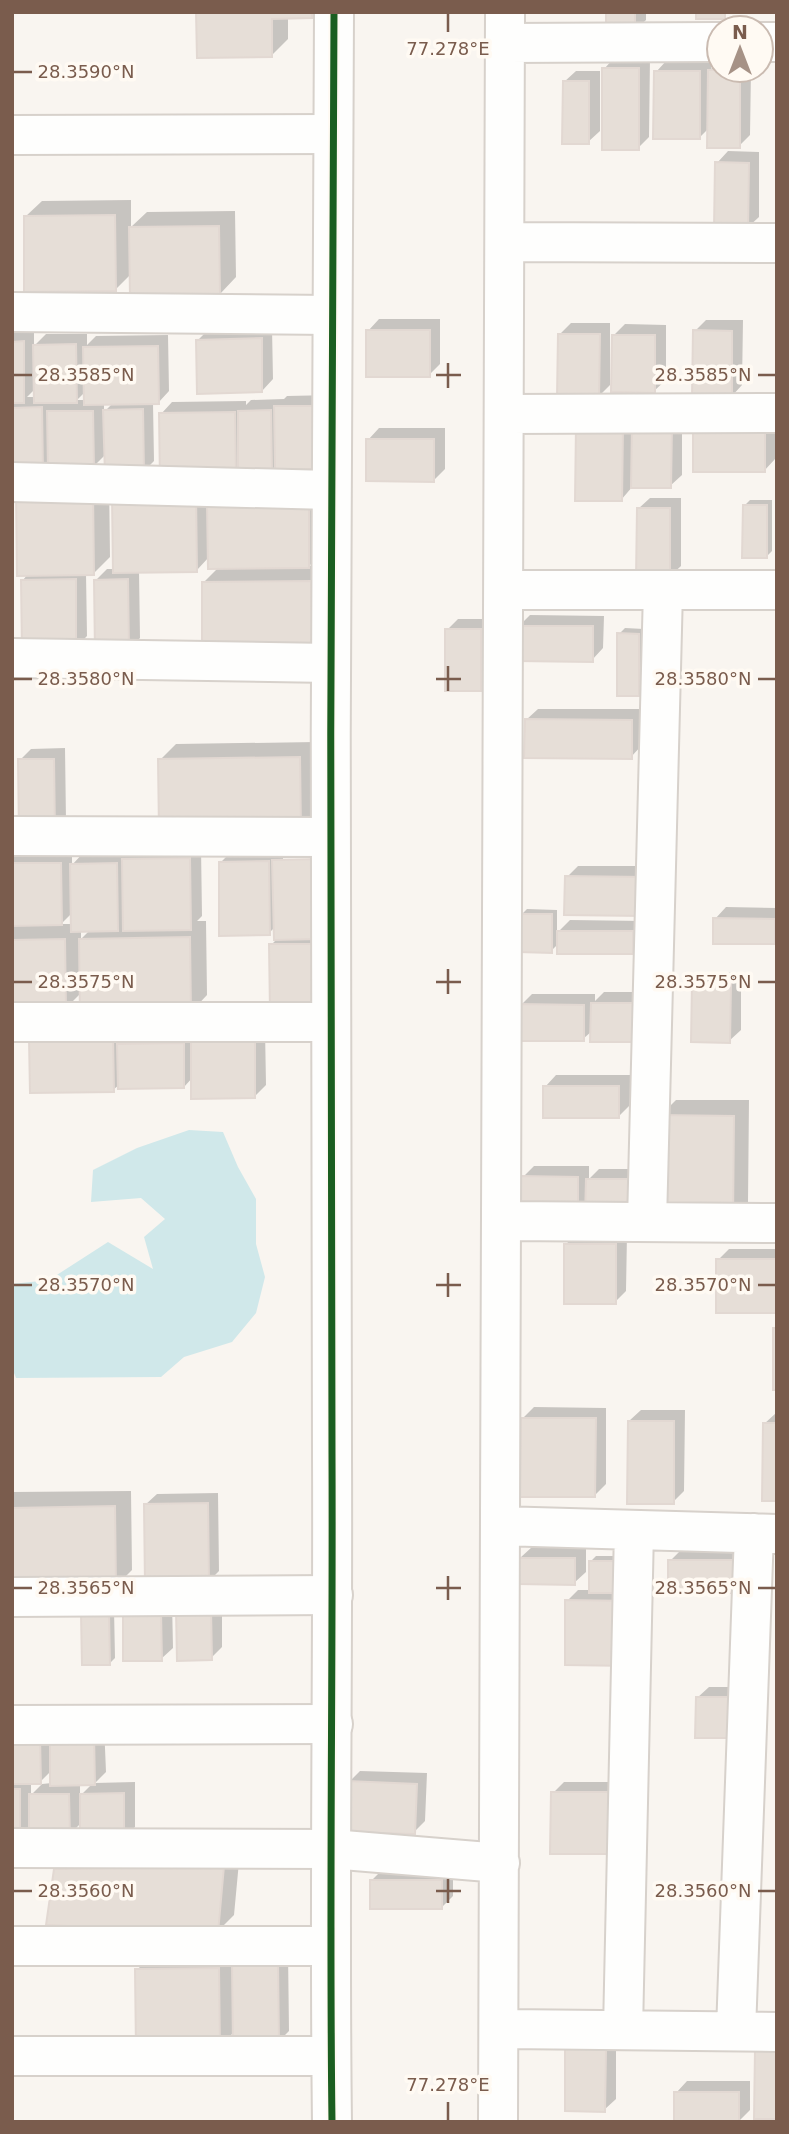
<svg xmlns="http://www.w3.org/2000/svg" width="789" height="2134" font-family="'DejaVu Sans',sans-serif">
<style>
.water{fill:#d0e8ea}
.shadow{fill:#0003;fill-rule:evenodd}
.building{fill:#e6ded7;stroke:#e2d8d2;stroke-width:2}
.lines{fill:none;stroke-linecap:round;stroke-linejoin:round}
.minor-casing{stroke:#d7d1cb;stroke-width:42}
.tertiary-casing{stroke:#d7d1cb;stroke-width:42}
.minor{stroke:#fefefd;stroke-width:38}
.tertiary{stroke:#fefefd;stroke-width:38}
.cycleway-casing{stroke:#fffaf3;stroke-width:11}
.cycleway{stroke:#1b5e20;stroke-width:7}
.ticks{fill:none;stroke:#7a5c4d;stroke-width:2.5}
.ticks-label{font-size:18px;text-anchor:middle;fill:#7a5c4d;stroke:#fffaf3;stroke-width:7;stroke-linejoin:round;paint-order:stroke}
</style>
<rect width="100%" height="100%" fill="#f9f5f0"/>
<!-- water -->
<path class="water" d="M189 1130 223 1132 238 1167 256 1199V1244L265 1277 256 1313 232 1342 184 1357 161 1377 16 1378 12 1368V1284L49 1280 108 1242 153 1269 144 1237 165 1219 141 1198 91 1202 93 1170 137 1148Z"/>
<!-- shadow -->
<path class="shadow" d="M198 12H316L311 16 288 17V39L272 55Z
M608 12H646V20L634 31Z
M615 57H650L649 137 638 148 604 69Z
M667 60H711V69L719 61V70H751L750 135 739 146 709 128 699 138 656 72Z
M576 71H600V131L588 142 564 82Z
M728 151 759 152V217L747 228 717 163Z
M131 200V227L147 212 235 211 236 277 220 294 131 274 116 289 25 217 42 201Z
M379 319H440V364L429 375 368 331Z
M706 320H743L742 385 731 397 695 331Z
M571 323H610V385L598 397 560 334Z
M625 324 666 325V380L654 391 614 335Z
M272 328 273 379 262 391 198 340 209 329Z
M12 331H34V346L46 334H87V345L96 336 168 335 169 391 158 403H153L154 461 143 472 106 454 93 467 12 472ZM35 389V397H27ZM85 392V400H77ZM104 403H113L104 412Z
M333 395 271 471 324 486 325 550 309 566 327 565 328 633 203 583 219 567 209 557 197 570 139 571 140 638 129 649 96 580 107 569H115L162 479 161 414 172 402 246 401V405L251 400 284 399 287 396Z
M682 414V475L670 486H633L621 500 577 427Z
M776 417 775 459 764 471 695 428Z
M379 428H445V469L434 480 368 440Z
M109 477 110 557 94 573H86L87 636 75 648 23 580Z
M650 498H681V566L669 577 638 509Z
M750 500H772V551L766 557 745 505Z
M530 615 604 616 603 648 592 660 519 626Z
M458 619H492V678L480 689 447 630Z
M625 628 644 629V688L639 694 619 634Z
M538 709H642V745L631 757 526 720Z
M316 742 317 812 301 828 160 760 176 744Z
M65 748 66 821 54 832 20 760 31 749Z
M201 847 202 916 197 921H206L207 995 191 1012 82 992 66 1008H12V853L72 852V865L83 853H128V856L135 849ZM73 912V924H61ZM81 930H90L81 939Z
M329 849 325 998 271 945 275 941V927L269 933 221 862 232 851ZM327 857V861H283V858Z
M578 866H653L641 914 567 877Z
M726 907 777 908V940L774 942 715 919Z
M527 909 557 910V933L570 920 644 921V941L632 953 558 944 551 951 521 915Z
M705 972 741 973V1030L729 1041 694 984Z
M604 992H652L592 1031 583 1039 521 1005 532 994H595V1001Z
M265 1029 266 1085 255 1096 193 1077 184 1087 120 1084 113 1090 31 1039Z
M556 1075H630V1105L619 1116 545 1087Z
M676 1100H749L748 1202 732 1218 660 1116Z
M534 1166H589V1179L599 1169H649L587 1215 523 1177Z
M577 1234H627L626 1291 615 1302 565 1245Z
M729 1249H777V1312L718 1260Z
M534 1407 606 1408V1484L595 1495 523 1418Z
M641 1410H685L684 1491 673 1502 629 1421Z
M776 1413H777V1499L764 1424Z
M131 1491 132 1570 116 1586 12 1588V1492Z
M218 1493 219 1571 208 1582 145 1505 157 1494Z
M532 1547H586V1572L574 1583 520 1558Z
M681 1550H744L732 1591 670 1561Z
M596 1556H632L641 1653 567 1601 578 1590H591V1561Z
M222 1599V1647L211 1658 179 1659Z
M172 1601 173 1648 161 1659 125 1660Z
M114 1609 115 1658 110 1663 83 1615Z
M709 1687H748V1725L697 1698Z
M104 1724 106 1772 95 1783 135 1782V1827L124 1838 82 1822 69 1835 31 1826 20 1838H12V1728ZM52 1770V1783L42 1784 31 1795V1782H40ZM93 1783 80 1796V1784Z
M360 1771 427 1773 425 1821 414 1832 349 1782Z
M564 1782H628L552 1852 553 1793Z
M240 1851 234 1915 218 1931 55 1870 72 1853Z
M383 1869H453V1896L442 1907 372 1880Z
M288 1952 289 2031 278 2042 234 2032 219 2047 137 1970 153 1953Z
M578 2038 616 2039V2099L604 2110 567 2050Z
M687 2081H750V2110L738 2122 676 2093Z"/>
<!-- building -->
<path class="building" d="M196 12H312V18L272 19V57L197 58Z
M606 12H635V33H606Z
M696 12H725V19H696Z
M602 68H639V150H602Z
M708 70H740V148H707Z
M654 71H700V139H653Z
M563 81H589V144H562Z
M715 162 749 163 748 230H714Z
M115 215 116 291 24 292V216Z
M219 226 220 295 130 297 129 227Z
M366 330H430V377H366Z
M693 330 732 331V398H692Z
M558 334H600L599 398H557Z
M612 335H655V393L611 392Z
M262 338V392L197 394 196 340Z
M24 341V403H12V342Z
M76 344 77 403H34L33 345Z
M158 346 159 404 84 405 83 347Z
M274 406H322L323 469H275Z
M42 407 43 473H12V408Z
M143 409 144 474H105L103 410Z
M271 410 272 472 238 473V411Z
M47 411H93L94 469 48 470Z
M235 412 236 479 160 480 159 413Z
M632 425H672L671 488H631Z
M576 426 623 427 622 501H575Z
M693 428H765V472H693Z
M366 439H434V482L366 481Z
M93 493 94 575 17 576 16 494Z
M196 494 197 572 113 573 112 495Z
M309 501V568L208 569 207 503Z
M743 505H767V558H742Z
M637 508H670V579H636Z
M76 579V649L22 650 21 580Z
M128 579 129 651H95L94 580Z
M311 581 312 651 202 652V582Z
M517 626H593V662L517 661Z
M445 629H481V691H445Z
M617 633 639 634V696H617Z
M525 719 632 720V759L524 758Z
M300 757 301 830 159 831 158 759Z
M18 759H54L55 834H19Z
M190 858 191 930 123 931 122 859Z
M318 859 319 939 274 940 272 860Z
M269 861 270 935 219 936V862Z
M12 863H61L62 925 12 926Z
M117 863 118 931 71 932 70 864Z
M565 876 643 877 642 916 564 915Z
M520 914H552V953L519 952Z
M713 918 775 919V944H713Z
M557 931H633V954H557Z
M190 937 191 1013 80 1015 79 939Z
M65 939 66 1010H12V940Z
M269 944H313L314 1011H270Z
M692 983 731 984 730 1043 691 1042Z
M591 1003H641V1042H590Z
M519 1004 584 1005V1041H519Z
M113 1037 114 1092 30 1093 29 1038Z
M255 1039V1098L191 1099V1040Z
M184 1043V1088L118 1089 117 1044Z
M543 1086H619V1118H543Z
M658 1115 734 1116 733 1220 658 1219Z
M521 1176 578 1177V1219L521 1218Z
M586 1179H639V1218L585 1217Z
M564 1244H616V1304H564Z
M716 1259H777V1313H716Z
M773 1328H777V1390H773Z
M521 1418H596L595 1497H520Z
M628 1421H674V1504H627Z
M763 1423H777V1501H762Z
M208 1503 209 1584 145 1585 144 1504Z
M115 1506 116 1588 12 1589V1508Z
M519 1558H575V1585L519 1584Z
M668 1560H733V1593H668Z
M589 1561H627L626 1593H589Z
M565 1600 631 1601V1666L565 1665Z
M176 1610H211L212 1660 177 1661Z
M123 1612H161L162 1661H123Z
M81 1614H109L110 1665H82Z
M696 1697H737V1738H695Z
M94 1735 95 1785 50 1786V1736Z
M12 1737H40L41 1784H12Z
M347 1781 417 1784 415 1834 345 1832Z
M12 1789H20V1840H12Z
M551 1792H618L617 1854H550Z
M124 1793V1840H80V1794Z
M29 1794H69L70 1837H29Z
M224 1866 218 1933 46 1925 54 1869Z
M370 1880H442V1909H370Z
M232 1963H278L279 2044 233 2045Z
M219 1968 220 2049 136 2050 135 1969Z
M565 2049H606L605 2112 565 2111Z
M755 2050H777V2119H754Z
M674 2092H739V2122H674Z"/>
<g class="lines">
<defs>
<path id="minor" d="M761 42H777
M505 43 719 42
M12 135 333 134
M505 242 777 243
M12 312 331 315
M504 414 777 413
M12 482 330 490
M504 590H777
M12 658 330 663
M12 836 330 837
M12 1022H331
M501 1221 777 1223
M647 1222 663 590
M501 1526 777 1534
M12 1597 333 1595
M12 1725 333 1724
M12 1848 331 1849 500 1863
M12 1946H330
M499 2029 777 2032
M623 2030 634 1530
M736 2031 754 1533
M12 2056H331
M498 2122 505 12"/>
<path id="tertiary" d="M332 2122C329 1899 333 1677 332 1454 331 973 329 493 334 12"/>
</defs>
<!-- minor casing -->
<use href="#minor" class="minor-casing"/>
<!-- tertiary casing -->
<use href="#tertiary" class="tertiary-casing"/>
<!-- minor -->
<use href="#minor" class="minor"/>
<!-- tertiary -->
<use href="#tertiary" class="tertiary"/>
<defs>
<path id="cycleway" d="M332 2122C329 1899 333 1677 332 1454 331 973 329 493 334 12"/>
</defs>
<!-- cycleway casing -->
<use href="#cycleway" class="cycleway-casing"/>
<!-- cycleway -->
<use href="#cycleway" class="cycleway"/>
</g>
<!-- ticks -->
<path class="ticks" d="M448 14V32M14 72H32M448 363V388M14 375H32M436 375H461M758 375H775M448 666V691M14 679H32M436 679H461M758 679H775M448 969V994M14 982H32M436 982H461M758 982H775M448 1273V1297M14 1285H32M436 1285H461M758 1285H775M448 1576V1600M14 1588H32M436 1588H461M758 1588H775M448 1879V1903M14 1891H32M436 1891H461M758 1891H775M448 2102V2120"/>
<g class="ticks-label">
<text x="448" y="55">77.278°E</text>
<text x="86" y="78">28.3590°N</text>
<text x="86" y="381">28.3585°N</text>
<text x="703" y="381">28.3585°N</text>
<text x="86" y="685">28.3580°N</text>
<text x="703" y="685">28.3580°N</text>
<text x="86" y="988">28.3575°N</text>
<text x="703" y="988">28.3575°N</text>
<text x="86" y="1291">28.3570°N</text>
<text x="703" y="1291">28.3570°N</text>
<text x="86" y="1594">28.3565°N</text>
<text x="703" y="1594">28.3565°N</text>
<text x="86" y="1897">28.3560°N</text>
<text x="703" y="1897">28.3560°N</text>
<text x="448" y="2091">77.278°E</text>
</g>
<!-- border -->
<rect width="789" height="2134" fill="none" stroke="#7a5c4d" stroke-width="28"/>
<!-- north arrow -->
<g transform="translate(740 49)"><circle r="33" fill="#fffaf3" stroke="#cabbb1" stroke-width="2"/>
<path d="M0-5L12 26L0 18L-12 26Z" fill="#a69286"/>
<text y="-10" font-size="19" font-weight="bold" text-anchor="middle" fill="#7a5c4d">N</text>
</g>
</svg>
